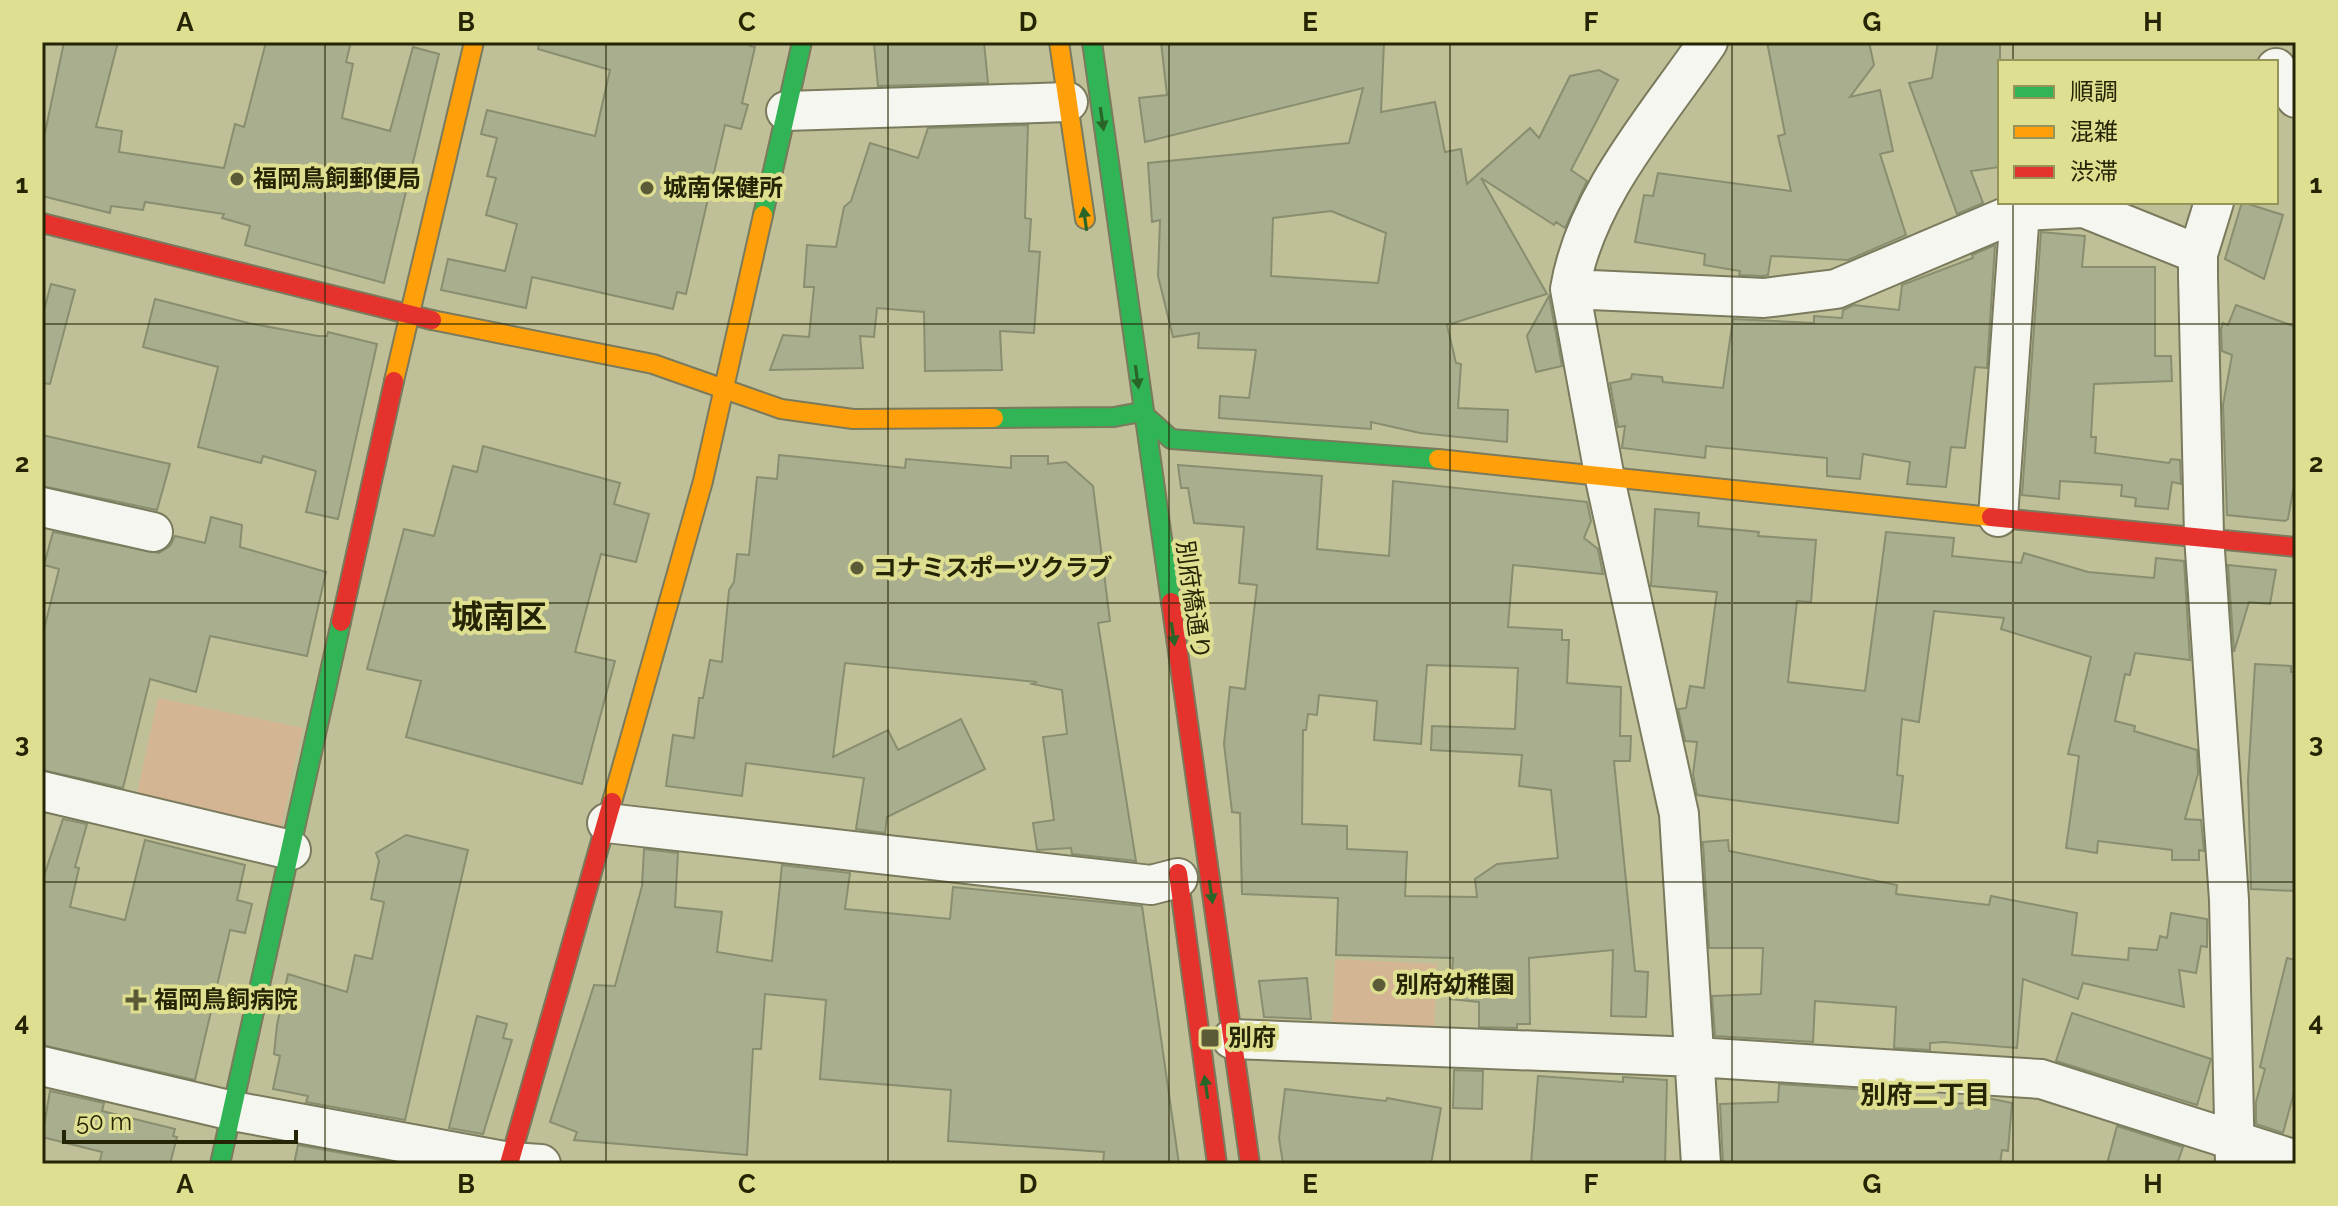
<svg xmlns="http://www.w3.org/2000/svg" width="2338" height="1206" font-family="Raleway,'Noto Sans JP',sans-serif">
<style>
.green{fill:#d3b594}
.building{fill:#a9ae8e;stroke:#888e6f;stroke-width:2;fill-rule:evenodd}
.lines{fill:none;stroke-linecap:round;stroke-linejoin:round}
.street-casing{stroke:#7a7a5d;stroke-width:42}
.fast-casing{stroke:#7a7a5d;stroke-width:22}
.slow-casing{stroke:#7a7a5d;stroke-width:22}
.jam-casing{stroke:#7a7a5d;stroke-width:22}
.street{stroke:#f6f6f0;stroke-width:38}
.fast{stroke:#30b455;stroke-width:18}
.slow{stroke:#ff9f0a;stroke-width:18}
.jam{stroke:#e5322d;stroke-width:18}
.oneway{fill:#2a6528}
.grid{fill:none;stroke:#252404;stroke-width:2;stroke-opacity:0.55}
.poi-dot{fill:#5b5b38;stroke:#dfdf92;stroke-width:3}
.labels{text-anchor:middle;stroke-width:8;stroke-linejoin:round;paint-order:stroke}
.poi-label{font-size:24px;font-weight:bold;fill:#252404;stroke:#dfdf92;text-anchor:start}
.street-label{font-size:24px;fill:#252404;stroke:#dfdf92}
.neighbourhood-label{font-size:26px;font-weight:bold;fill:#252404;stroke:#dfdf92}
.district-label{font-size:32px;font-weight:bold;fill:#252404;stroke:#dfdf92}
.neatline{fill:none;stroke:#252404;stroke-width:3}
.grid-label{font-size:26px;text-anchor:middle;font-weight:bold;fill:#252404}
</style>
<rect width="100%" height="100%" fill="#c0c098"/>
<!-- green -->
<path class="green" d="M158 698 303 728 280 834 135 803Z
M1335 959 1437 964 1434 1033 1332 1029Z"/>
<!-- building -->
<path class="building" d="M64 42H118L96 127 122 131 119 152 224 168 235 124 244 127 266 42H351L346 62 353 64 342 118 390 131 413 47 439 54 384 283 245 245 250 226 222 218 224 214 145 202 143 210 111 206 110 213 42 196V147Z
M539 42H751L750 46 755 47 742 103 748 105 741 129 725 125 686 294 677 292 673 309 532 277 526 308 441 290 448 259 505 271 517 224 486 215 496 178 487 176 497 138 481 134 487 110 595 136 610 70 538 49Z
M894 42H984L988 83 878 86 874 44Z
M1161 42H1384L1381 112 1435 102 1445 152 1461 149 1467 184 1530 128 1539 138 1570 76 1599 70 1618 80 1571 170 1587 181 1565 228 1556 222 1554 225 1481 178 1547 294 1447 325 1456 363 1461 364 1458 408 1508 410 1507 442 1420 433 1371 422V429L1219 418 1220 396 1249 398 1256 350 1198 348 1199 333 1173 337 1158 276 1160 220 1152 222 1148 163 1349 143 1363 88 1145 142 1139 98 1167 95ZM1331 211 1386 233 1378 283 1271 276 1273 218Z
M1767 42H1869L1874 65 1850 97 1880 90 1893 151 1880 154 1906 235 1848 260 1771 256 1768 275 1763 276 1739 275 1740 271 1704 265 1705 254 1635 242 1644 195 1653 196 1658 173 1791 191 1778 136 1785 134Z
M1938 42H2000V167L1971 171 1983 203 1957 214 1909 83 1932 78Z
M1028 125 1025 218 1031 219 1029 251 1040 252 1034 333 1000 331 1002 370 925 371 924 312 877 308 874 337 860 336 863 368 770 370 783 335 809 337 814 287H804L807 245 836 247 844 207 851 201 870 143 918 158 928 128Z
M2242 202 2283 215 2264 279 2225 259Z
M2041 232 2085 236 2082 267H2155V356H2171L2172 381 2094 384 2091 437H2096L2095 453 2169 463 2171 459 2180 460 2181 484 2172 482 2168 509 2135 506 2136 498 2121 496 2122 485 2060 481 2059 499 2022 495Z
M1995 245 1987 368 1975 367 1965 448 1951 447 1946 487 1907 484 1910 462 1863 454 1860 479 1827 476V458L1706 446 1705 458 1622 448 1625 426 1618 427 1610 383 1631 379 1632 374 1662 377 1663 382 1723 388 1733 319 1814 323V316L1842 318 1843 310 1854 305 1899 310 1902 285 1973 258 1972 255Z
M51 284 75 290 50 384 42 383V318Z
M1549 296 1562 366 1536 372 1527 336Z
M155 299 248 323 318 336H327L328 332 377 344 338 519 306 512 316 471 263 456 261 463 198 447 218 367 143 347Z
M2236 305 2296 327V473L2288 519 2285 521 2227 515 2223 405 2232 355 2222 351 2221 329 2223 323 2228 325Z
M42 435 170 464 157 510 42 486Z
M483 446 620 483 614 504 649 514 636 562 601 554 575 652 615 661 582 784 406 737 421 681 367 669 404 529 434 536 453 466 477 472Z
M779 455 905 468 906 459 1011 468V456H1048V464L1066 462 1093 486 1110 621 1098 623 1136 861 1072 854 1071 848 1037 850 1033 823 1054 820 1043 737 1067 734 1062 690 1032 684 1037 682 845 663 833 757 888 730 898 750 961 719 985 769 887 817 885 833 856 829 864 778 746 763 742 796 666 786 673 735 694 738 699 698H703L710 660 722 662 729 590 734 582 737 554 749 555 757 477 777 479Z
M1178 465 1322 476 1317 549 1389 556 1393 481 1587 502 1591 521 1584 538 1598 549 1603 574 1513 565 1508 627 1562 630V640H1569L1567 683 1621 687 1620 736H1631L1630 761H1614L1635 971 1648 972 1646 1017 1611 1016 1613 950 1529 958 1530 1024H1517V1028L1479 1027V1002L1450 999 1453 958 1336 955 1338 898 1242 894 1240 813 1232 812 1224 744 1230 687 1245 689 1257 585 1239 583 1244 527 1194 523 1188 488H1181ZM1427 665 1518 668 1515 729 1432 726 1431 750 1522 755 1519 786 1551 790 1558 858 1497 864 1475 879 1477 897 1405 896 1407 852 1347 849V826L1302 824 1303 730H1306L1308 714 1317 715 1319 695 1377 701 1374 740 1421 744Z
M1655 509 1699 513 1698 526 1759 532 1758 536 1816 540 1811 602 1797 601 1788 682 1865 691 1886 532 1954 538 1952 556 2021 563 2024 553 2088 572 2154 578 2156 558 2184 561 2190 660 2135 653 2130 675 2125 674 2115 721 2135 726 2134 731 2197 750 2198 774 2185 819 2201 820 2204 851 2199 850V860H2172V850L2098 841 2097 853 2066 848 2079 756 2068 754 2091 657 2001 629 2004 618 1934 611 1919 722 1902 719 1897 775 1903 776 1898 823 1697 795 1693 774 1697 742 1685 741 1678 709 1686 708 1690 686 1704 688 1717 592 1651 586Z
M211 517 242 525 240 547 326 572 307 656 210 636 196 692 150 679 123 788 42 770V637L59 569 44 565 53 532 159 553 170 546 175 536 205 543Z
M2228 565 2276 570 2270 604 2249 602 2234 652Z
M2255 664 2291 666V672H2296V891L2251 889 2248 780Z
M63 819 87 824 75 867 79 868 70 907 125 920 145 840 245 865 237 900 252 904 245 933 230 930 195 1080 42 1045V882Z
M406 835 468 850 405 1120 306 1102 308 1096 273 1089 280 1056 274 1054 277 1025 288 974 347 992 355 955 372 959 384 902 371 899 379 861 376 853Z
M1728 840 1729 851 1897 885 1896 894 1989 905 1991 896 2077 913 2072 955 2128 960 2129 948 2157 950 2160 936 2167 938 2171 913 2207 919V947L2201 946 2196 973 2179 970 2184 1007 2083 983 2078 999 2023 979 2017 1048 1944 1042 1930 1043V1050L1894 1048 1896 1007 1815 1001 1813 1042 1715 1036 1712 996 1761 994 1763 948H1709L1703 842Z
M644 849 678 853 675 907 722 912 717 952 772 961 782 865 850 873 845 909 950 919 953 887 1142 906 1179 1164H1103L1104 1152 948 1141 951 1090 820 1079 826 1000 765 994 761 1049H753L747 1155 574 1140 577 1132 550 1122 594 985 615 986 642 886Z
M2287 958 2296 960V1085L2283 1133 2256 1124V1102L2265 1069 2260 1067Z
M1307 978 1311 1019 1264 1017 1259 981Z
M2072 1013 2211 1059 2197 1105 2056 1061Z
M477 1016 507 1024 503 1038 512 1040 483 1134 449 1128Z
M1454 1070 1483 1071 1482 1109 1453 1108Z
M1538 1076 1623 1082V1077L1667 1080 1665 1164H1531Z
M1779 1084 1883 1091 1882 1104 1986 1103 1987 1098 2012 1103 2008 1151 2002 1150 2000 1164H1723L1720 1104 1778 1102Z
M1285 1089 1386 1101 1387 1098 1441 1108 1431 1164H1283L1279 1138Z
M50 1091 104 1103 102 1111 175 1129 173 1136 177 1137 170 1164H99L102 1152 42 1137Z
M2117 1126 2183 1147 2177 1164H2107Z
M298 1145 391 1162 390 1164H294Z"/>
<g class="lines">
<defs>
<path id="street" d="M2276 68 2296 98
M786 111 1068 102
M2214 202 2198 254V276L2204 536 2229 900 2235 1164
M1570 289 1764 298 1836 289 2020 211 2084 208 2198 254
M42 507 153 532
M1998 517 2020 211
M42 791 291 850
M607 823 1151 885 1178 878
M1232 1039 1696 1057 2041 1079 2296 1160
M42 1066 233 1111 510 1162 541 1164
M1701 1164 1679 814 1605 479 1570 289C1585 197 1657 117 1708 42"/>
<path id="fast" d="M1092 42 1171 602
M763 215 802 42
M994 418 1114 417 1141 412 1171 439 1438 459
M220 1164 341 622"/>
<path id="slow" d="M1059 42 1085 219
M432 320 653 364 781 409 853 419 994 418
M394 381 474 42
M1438 459 1991 517
M612 802 703 481 763 215"/>
<path id="jam" d="M42 223 432 320
M1991 517 2296 547
M1171 602 1250 1164
M341 622 394 381
M1178 873 1217 1164
M509 1164 612 802"/>
</defs>
<!-- street casing -->
<use href="#street" class="street-casing"/>
<!-- fast casing -->
<use href="#fast" class="fast-casing"/>
<!-- slow casing -->
<use href="#slow" class="slow-casing"/>
<!-- jam casing -->
<use href="#jam" class="jam-casing"/>
<!-- street -->
<use href="#street" class="street"/>
<!-- fast -->
<use href="#fast" class="fast"/>
<!-- slow -->
<use href="#slow" class="slow"/>
<!-- jam -->
<use href="#jam" class="jam"/>
</g>
<!-- one-way arrows -->
<defs><path id="oneway-solid" d="M-6-.8H1V-3.2L6.5 0L1 3.2V.8H-6Z" transform="scale(2)"/></defs>
<g class="oneway">
<use href="#oneway-solid" transform="translate(1102 119) rotate(82)"/>
<use href="#oneway-solid" transform="translate(1085 219) rotate(-98)"/>
<use href="#oneway-solid" transform="translate(1137 377) rotate(82)"/>
<use href="#oneway-solid" transform="translate(1173 634) rotate(82)"/>
<use href="#oneway-solid" transform="translate(1211 892) rotate(82)"/>
<use href="#oneway-solid" transform="translate(1206 1087) rotate(-98)"/>
</g>
<!-- grid -->
<path class="grid" d="M325 42V1164M606 42V1164M888 42V1164M1169 42V1164M1450 42V1164M1732 42V1164M2013 42V62M2013 202V1164M42 324H2296M42 603H2296M42 882H2296"/>
<!-- markers -->
<g class="poi-dot">
<circle cx="237" cy="179" r="8"/>
<circle cx="647" cy="188" r="8"/>
<circle cx="857" cy="568" r="8"/>
<circle cx="1379" cy="985" r="8"/>
<path d="M132 988h8v8h8v8h-8v8h-8v-8h-8v-8h8z"/>
<rect x="1200" y="1028" width="20" height="20" rx="4"/>
</g>
<g class="labels">
<!-- poi labels -->
<g class="poi-label">
<text x="253" y="187">福岡鳥飼郵便局</text>
<text x="663" y="196">城南保健所</text>
<text x="873" y="576">コナミスポーツクラブ</text>
<text x="1395" y="993">別府幼稚園</text>
<text x="154" y="1008">福岡鳥飼病院</text>
<text x="1228" y="1046">別府</text>
</g>
<!-- street labels -->
<g class="street-label">
<text transform="translate(1193 600) rotate(82)" y="8">別府橋通り</text>
</g>
<!-- neighbourhood labels -->
<g class="neighbourhood-label">
<text x="1925" y="1104">別府二丁目</text>
</g>
<!-- district labels -->
<g class="district-label">
<text x="499" y="628">城南区</text>
</g>
</g>
<!-- border -->
<rect width="2338" height="1206" fill="none" stroke="#dfdf92" stroke-width="88"/>
<!-- legend -->
<rect x="1998" y="60" width="280" height="144" fill="#dfdf92" stroke="#959459" stroke-width="2"/>
<rect x="2014" y="86" width="40" height="12" fill="#30b455" stroke="#959459" stroke-width="2"/>
<text x="2070" y="100" font-size="24" fill="#252404">順調</text>
<rect x="2014" y="126" width="40" height="12" fill="#ff9f0a" stroke="#959459" stroke-width="2"/>
<text x="2070" y="140" font-size="24" fill="#252404">混雑</text>
<rect x="2014" y="166" width="40" height="12" fill="#e5322d" stroke="#959459" stroke-width="2"/>
<text x="2070" y="180" font-size="24" fill="#252404">渋滞</text>
<!-- scale -->
<path d="M64 1130v12h232v-12" fill="none" stroke="#252404" stroke-width="4"/>
<text x="76" y="1130" font-size="24" fill="#252404" stroke="#dfdf92" stroke-width="6" paint-order="stroke">50 m</text>
<rect x="44" y="44" width="2250" height="1118" class="neatline"/>
<g class="grid-label">
<text x="185" y="31">A</text>
<text x="466" y="31">B</text>
<text x="747" y="31">C</text>
<text x="1028" y="31">D</text>
<text x="1310" y="31">E</text>
<text x="1591" y="31">F</text>
<text x="1872" y="31">G</text>
<text x="2153" y="31">H</text>
<text x="22" y="193">1</text>
<text x="2316" y="193">1</text>
<text x="22" y="472">2</text>
<text x="2316" y="472">2</text>
<text x="22" y="752">3</text>
<text x="2316" y="752">3</text>
<text x="22" y="1031">4</text>
<text x="2316" y="1031">4</text>
<text x="185" y="1193">A</text>
<text x="466" y="1193">B</text>
<text x="747" y="1193">C</text>
<text x="1028" y="1193">D</text>
<text x="1310" y="1193">E</text>
<text x="1591" y="1193">F</text>
<text x="1872" y="1193">G</text>
<text x="2153" y="1193">H</text>
</g>
</svg>
